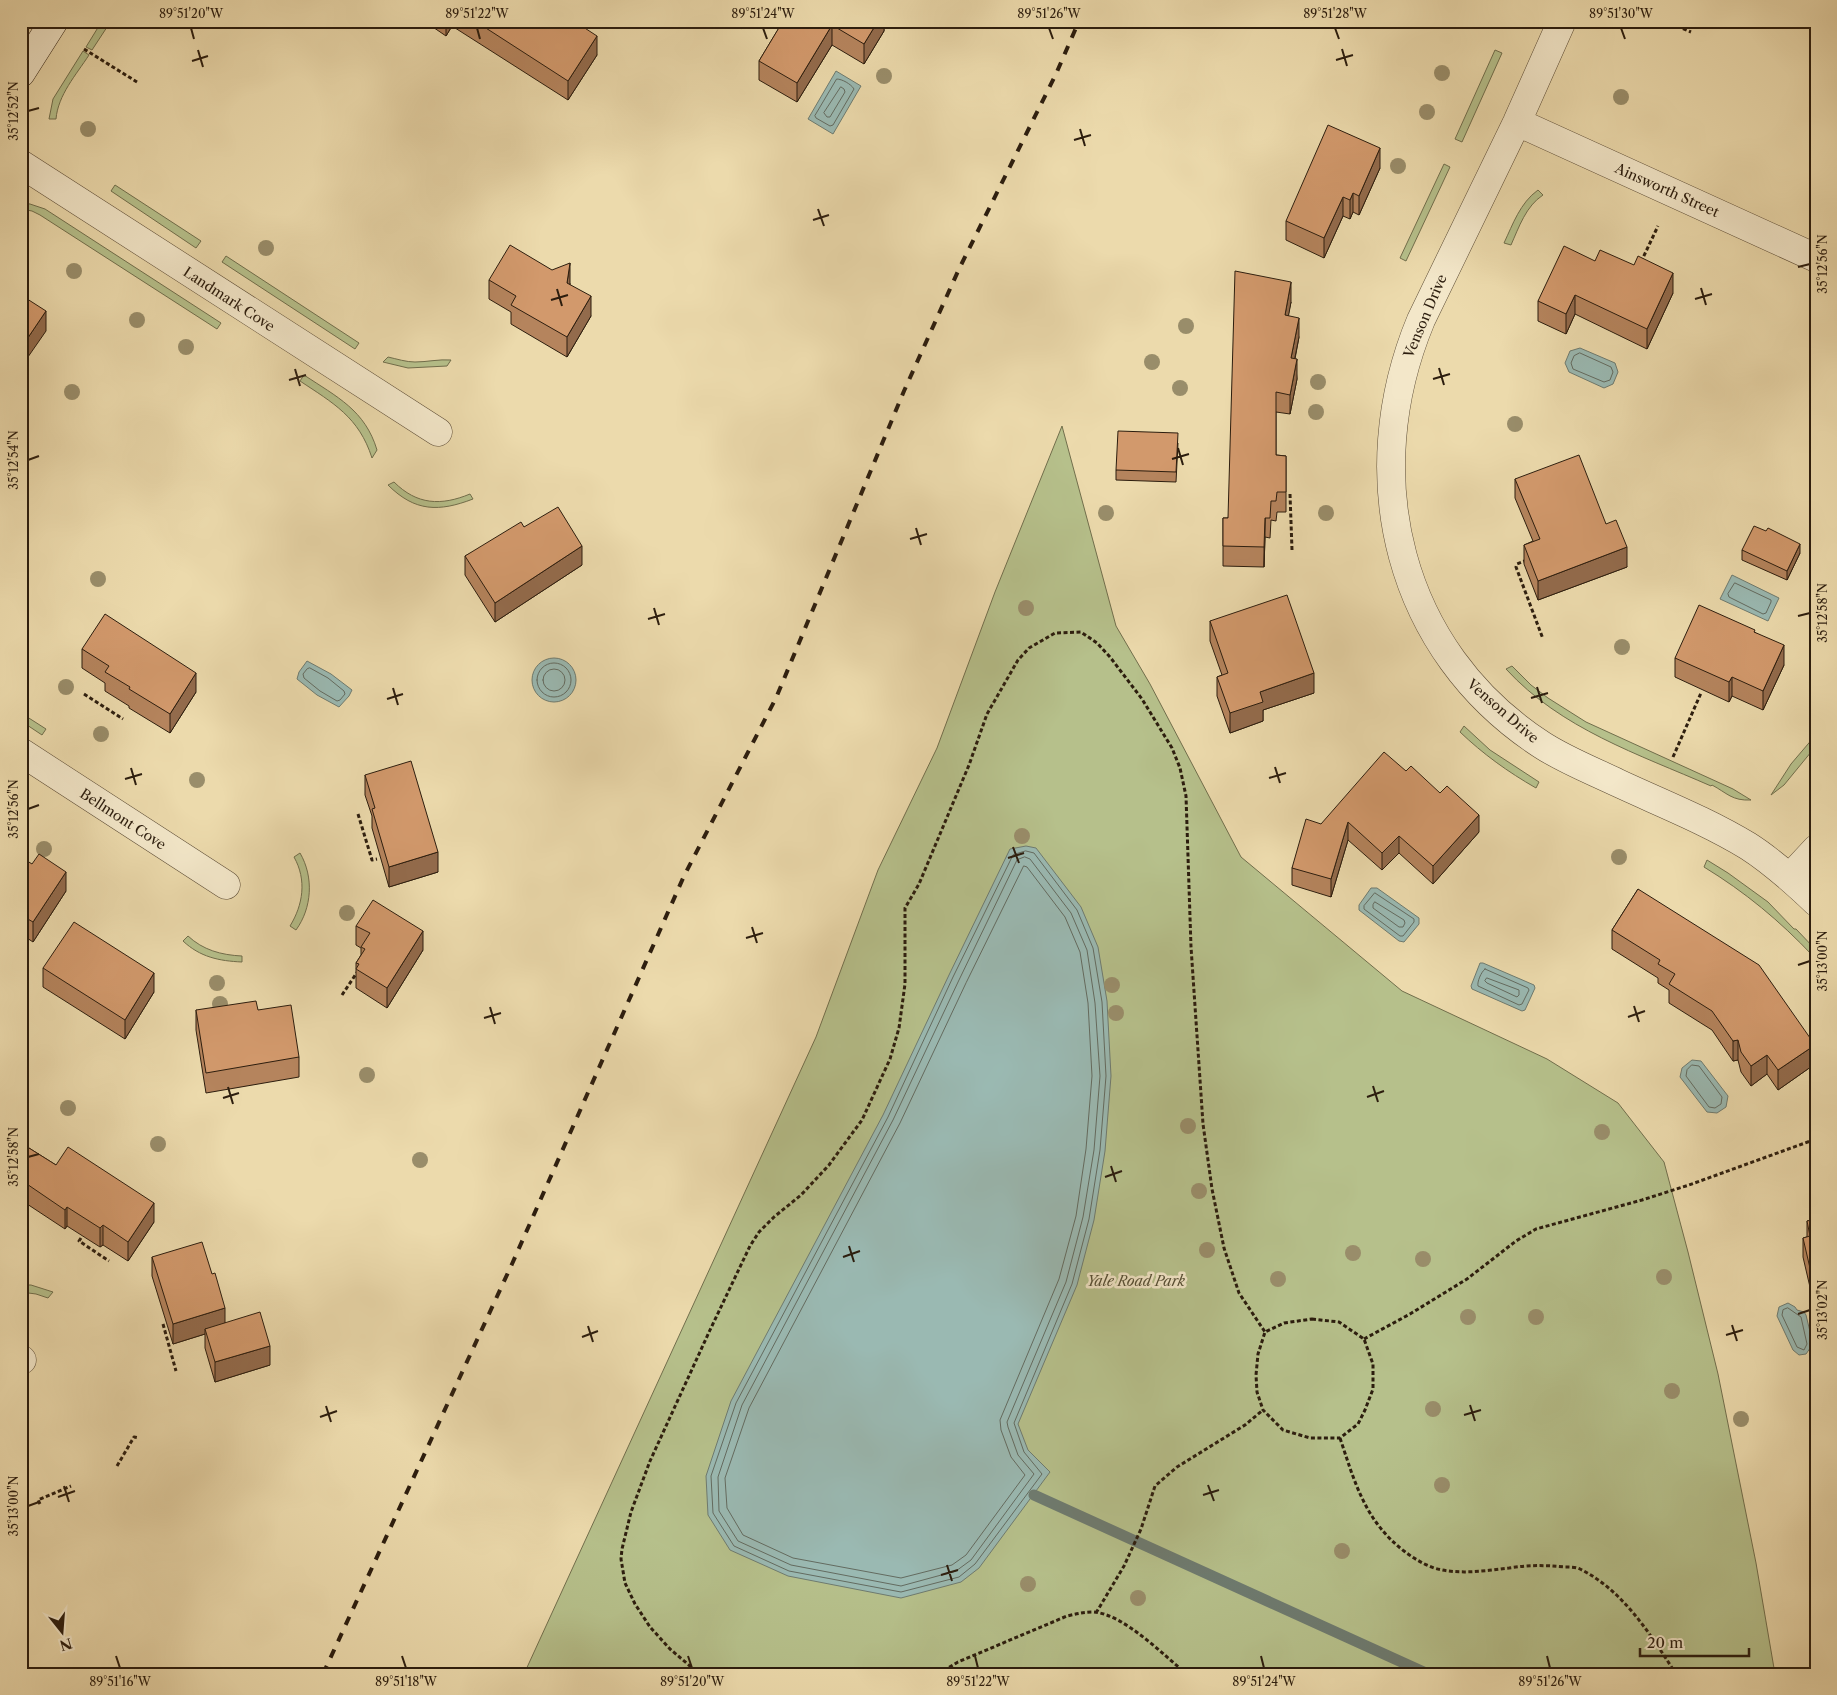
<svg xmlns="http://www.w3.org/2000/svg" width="1837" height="1695" font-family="'Libre Caslon Text',serif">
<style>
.green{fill:#b6c08b;stroke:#716e4c}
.water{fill:#9ab9b2;stroke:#6e7b70}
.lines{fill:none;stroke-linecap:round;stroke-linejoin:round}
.shore{stroke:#636b60;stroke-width:1}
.stream{stroke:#6e7b70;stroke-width:11}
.street-casing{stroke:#5c4c36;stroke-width:29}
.secondary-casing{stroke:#2c1d0e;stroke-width:29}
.path{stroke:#2c1d0e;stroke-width:3;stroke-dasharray:4 2.5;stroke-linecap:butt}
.street{stroke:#f3e7c9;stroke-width:28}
.secondary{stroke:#f3e7c9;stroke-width:28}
.rail{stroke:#2c1d0e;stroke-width:4;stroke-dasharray:9 9;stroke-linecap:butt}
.tree{fill:#998d6a}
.wall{fill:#b5845d;stroke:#2c1d0e}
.shaded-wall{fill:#936b4c;stroke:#2c1d0e}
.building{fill:#d2996c;stroke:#2c1d0e}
.ticks{fill:none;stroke:#2c1d0e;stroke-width:2}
.labels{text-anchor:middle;stroke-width:5;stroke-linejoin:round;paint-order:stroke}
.street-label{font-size:14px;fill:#2c1d0e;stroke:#f3e7c9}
.park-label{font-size:14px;font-style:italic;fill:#554e34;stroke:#f3e7c9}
.neatline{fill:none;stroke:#2c1d0e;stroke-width:2}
.ticks-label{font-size:12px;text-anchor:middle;fill:#2c1d0e}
</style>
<rect width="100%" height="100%" fill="#ecdaac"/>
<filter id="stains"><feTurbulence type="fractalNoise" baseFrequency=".004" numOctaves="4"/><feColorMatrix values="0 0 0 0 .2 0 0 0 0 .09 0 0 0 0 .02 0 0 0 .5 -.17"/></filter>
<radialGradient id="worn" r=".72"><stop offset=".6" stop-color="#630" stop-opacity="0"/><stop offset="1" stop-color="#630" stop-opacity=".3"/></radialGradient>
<!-- green -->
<path class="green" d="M102 21H111L92 50 86 47Z
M1495 50 1502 53 1462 142 1455 139Z
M83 51 89 55C76 75 58 95 56 119H49L53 99Z
M1444 164 1450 167 1406 261 1400 258Z
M115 185 201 241 196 248 111 191Z
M1538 190 1543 195C1526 206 1519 227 1511 245L1504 243C1513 224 1520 203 1538 190Z
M21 203 30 204 45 209 221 323 217 329 40 215 32 211 21 209Z
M226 256 359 343 355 349 222 262Z
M388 357C397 359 406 362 415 362 427 362 439 359 451 360L447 366 408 368 383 362Z
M304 375C337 397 365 410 377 450L372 458C359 417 333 403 300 381Z
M1062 426 1116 626 1150 684 1241 857 1402 991 1547 1059 1618 1103 1664 1162 1688 1252 1718 1374 1756 1563 1775 1674H524L816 1037 878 870 937 748 995 592Z
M394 482C417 505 441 506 470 494L473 499C439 512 415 512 388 485Z
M1512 666 1531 685 1548 698 1586 722 1733 789 1751 800C1732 801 1727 793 1712 785L1711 786C1638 754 1561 729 1506 669Z
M21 713 46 729 42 735 21 721Z
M1464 726 1490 750 1539 782 1536 788C1508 772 1483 754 1460 732Z
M1814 737 1816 746 1784 785 1771 795 1791 764Z
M300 853C314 877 312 908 296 930L290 926C303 905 307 880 294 857Z
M1707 860 1728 873 1768 902 1794 929H1796L1816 950V954L1813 956C1780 921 1745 892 1704 867Z
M188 936C203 950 221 955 242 956V962C219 961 200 957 183 941Z
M21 1285H31L53 1292 48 1298 36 1294 21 1292Z"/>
<!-- water -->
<path class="water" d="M836 71 861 86 833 134 808 119Z
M1580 348 1615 363 1618 372 1613 384 1604 388 1569 372 1565 363 1570 351Z
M1732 575 1779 598 1768 621 1720 599Z
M532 680a22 22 0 1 1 44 0a22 22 0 1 1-44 0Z
M307 661 331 674 352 690 349 696 339 707 317 695 297 679 299 672Z
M1026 846 1036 848 1081 907 1098 947 1107 1001 1111 1076 1105 1151 1094 1220 1077 1285 1018 1424 1028 1450 1050 1472 979 1568 961 1582 901 1598 788 1576 730 1550 708 1515 706 1476 731 1401 883 1115 949 975 1010 849Z
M1371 888H1377L1419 918V924L1404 942 1399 941 1359 910V905Z
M1480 963H1483L1534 985 1535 988 1525 1010 1522 1011 1472 989 1471 986Z
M1692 1060 1701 1061 1728 1096 1726 1107 1717 1113 1707 1112 1680 1077 1682 1068Z
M1788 1303 1795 1307 1797 1310 1804 1312 1806 1315 1813 1344 1806 1354 1799 1355 1793 1350 1777 1316 1779 1307Z"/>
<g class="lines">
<!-- shore -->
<path class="shore" d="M837 79C842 79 851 84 854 89L833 125 830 126 816 118 815 116Z
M841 87 844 89 845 92 830 117H827L824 113Z
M1580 353 1611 367 1613 372 1610 380 1604 382 1573 369 1571 363 1574 356Z
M1735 583 1771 600V602L1766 613 1763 614 1729 597 1728 594Z
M537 680a17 17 0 1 1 34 0a17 17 0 1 1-34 0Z
M310 668 328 678 344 691 345 694 340 700 337 701 320 691 304 678 303 674 307 669Z
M543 680a11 11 0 1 1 22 0a11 11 0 1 1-22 0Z
M1026 851 1034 853 1077 910 1093 948 1102 1002 1106 1076 1100 1150 1089 1219 1072 1284 1014 1423 1024 1452 1042 1474 975 1564 959 1577 901 1592 789 1571 734 1546 713 1513 711 1476 736 1403 888 1117 953 977 1013 855Z
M1025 857 1030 859 1071 913 1087 950 1095 1003 1100 1076 1094 1150 1083 1217 1066 1282 1007 1422 1008 1427 1018 1455 1034 1474 971 1560 956 1571 901 1586 791 1565 738 1541 719 1511 718 1477 742 1405 893 1120 959 980 1017 860Z
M1024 866 1027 867 1065 917 1080 952 1088 1003 1092 1076 1086 1149 1076 1216 1059 1279 1000 1420 1001 1430 1011 1457 1025 1475 966 1555 952 1565 901 1578 793 1558 743 1535 727 1508 725 1478 749 1408 900 1123 966 983Z
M1375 893 1414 919V922L1403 936H1400L1364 909V906Z
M1375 902 1404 920 1405 923 1403 927H1399L1373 908V905Z
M1485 969 1528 988 1529 990 1522 1004 1519 1005 1478 986C1477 982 1481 972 1485 969Z
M1487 978 1519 990V995L1517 997 1487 983 1485 981Z
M1692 1065 1699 1066 1722 1097 1721 1104 1715 1108 1709 1107 1686 1076 1687 1070Z
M1788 1308 1801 1317 1807 1344 1804 1350 1797 1347 1782 1315 1783 1310Z"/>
<!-- stream -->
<path class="stream" d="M1034 1495 1428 1674"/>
<defs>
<path id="street" d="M1562 21 1517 122 1421 320C1356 476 1397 651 1542 745 1565 760 1593 771 1618 783 1661 803 1707 821 1748 846 1773 862 1795 882 1816 902
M1517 122 1816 258
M21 164 438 432
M21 752 226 885
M1790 877 1816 849
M21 1359 22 1360"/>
<path id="secondary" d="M21 73 54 21"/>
</defs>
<!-- street casing -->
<use href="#street" class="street-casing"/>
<!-- secondary casing -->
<use href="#secondary" class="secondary-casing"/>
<!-- path -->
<path class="path" d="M1665 21 1691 32
M741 28 749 21
M84 49 137 82
M1641 262 1658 226
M1290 494 1292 550
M1527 560 1517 564 1516 567 1543 639
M84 694 123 719
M1673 757 1701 693
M358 814 372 860 377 859
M342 995 358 971
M81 1238 79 1241 109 1261
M1312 1319 1339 1322 1364 1339 1373 1364V1389L1365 1410 1358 1424 1340 1438H1310L1283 1430 1263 1410 1257 1392 1256 1375 1258 1354 1265 1332 1284 1323Z
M163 1324 176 1371
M1364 1339 1410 1314 1467 1279 1516 1241 1536 1229 1642 1200 1689 1185 1816 1139
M1340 1438C1355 1483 1365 1521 1404 1551 1413 1558 1423 1564 1434 1568 1458 1575 1484 1571 1509 1568 1529 1565 1545 1565 1565 1567 1570 1567 1576 1567 1580 1569 1624 1591 1650 1634 1676 1674
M117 1466 134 1437 139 1438
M40 1504 38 1500 71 1486
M1096 1613 1124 1566 1141 1529 1155 1486 1177 1467 1245 1425 1263 1410
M684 1674 690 1666
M702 1674 690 1666 670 1649 650 1627 635 1604 625 1583 621 1559 622 1549 631 1512 650 1461 710 1330 750 1246 759 1232 774 1217 801 1195 829 1165 862 1120 890 1059 899 1028 905 984V908L919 884 969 765 987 714 1018 660 1029 648 1055 633 1081 632 1097 643 1110 657 1142 699 1172 748 1180 768 1186 796 1191 947 1203 1124 1212 1189 1224 1248 1239 1293 1265 1332
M938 1674 958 1662 1067 1616C1076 1614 1084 1612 1094 1612 1125 1615 1163 1655 1187 1674"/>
<!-- street -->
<use href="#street" class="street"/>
<!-- secondary -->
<use href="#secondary" class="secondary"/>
<!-- rail -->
<path class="rail" d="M323 1674 512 1264 684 876 776 698 904 391 959 269 1056 74 1079 21"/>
</g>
<!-- trees -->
<g class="tree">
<circle cx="1442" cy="73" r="8"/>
<circle cx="884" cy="76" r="8"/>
<circle cx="1621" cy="97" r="8"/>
<circle cx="1427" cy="112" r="8"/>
<circle cx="88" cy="129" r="8"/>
<circle cx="1398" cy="166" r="8"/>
<circle cx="266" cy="248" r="8"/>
<circle cx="74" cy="271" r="8"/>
<circle cx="137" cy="320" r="8"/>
<circle cx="1186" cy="326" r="8"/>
<circle cx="186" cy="347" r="8"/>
<circle cx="1152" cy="362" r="8"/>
<circle cx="1318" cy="382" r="8"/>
<circle cx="1180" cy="388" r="8"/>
<circle cx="72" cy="392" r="8"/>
<circle cx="1316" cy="412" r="8"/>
<circle cx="1515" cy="424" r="8"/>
<circle cx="1106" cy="513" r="8"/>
<circle cx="1326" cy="513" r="8"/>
<circle cx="98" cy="579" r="8"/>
<circle cx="1026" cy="608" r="8"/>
<circle cx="1622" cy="647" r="8"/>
<circle cx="66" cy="687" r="8"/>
<circle cx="101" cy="734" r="8"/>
<circle cx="197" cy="780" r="8"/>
<circle cx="1022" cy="836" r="8"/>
<circle cx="44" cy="849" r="8"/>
<circle cx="1619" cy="857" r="8"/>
<circle cx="347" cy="913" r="8"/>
<circle cx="217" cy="983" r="8"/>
<circle cx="1112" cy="985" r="8"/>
<circle cx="220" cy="1004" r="8"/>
<circle cx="1116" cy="1013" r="8"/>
<circle cx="367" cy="1075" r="8"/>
<circle cx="68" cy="1108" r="8"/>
<circle cx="1188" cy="1126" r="8"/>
<circle cx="1602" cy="1132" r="8"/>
<circle cx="158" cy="1144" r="8"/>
<circle cx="420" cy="1160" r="8"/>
<circle cx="1199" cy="1191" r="8"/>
<circle cx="1207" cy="1250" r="8"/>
<circle cx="1353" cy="1253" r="8"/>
<circle cx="1423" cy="1259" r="8"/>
<circle cx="1664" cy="1277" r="8"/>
<circle cx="1278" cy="1279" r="8"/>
<circle cx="1468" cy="1317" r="8"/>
<circle cx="1536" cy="1317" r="8"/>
<circle cx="1672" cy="1391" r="8"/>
<circle cx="1433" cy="1409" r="8"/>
<circle cx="1741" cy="1419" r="8"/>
<circle cx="1442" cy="1485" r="8"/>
<circle cx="1342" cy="1551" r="8"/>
<circle cx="1028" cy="1584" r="8"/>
<circle cx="1138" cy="1598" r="8"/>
</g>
<!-- wall -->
<path class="wall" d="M424 21H574L597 55 568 100 452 26 446 36Z
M775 21H884V31L864 64 832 45 797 102 759 80V61L779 28 775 25Z
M1426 21H1439L1437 26Z
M1380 168 1359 215 1353 212 1350 219 1343 216 1324 258 1286 240V221Z
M1595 261 1673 293 1647 349 1575 314 1566 334 1538 321V301Z
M489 280 570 283V285L591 316 567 357 511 324V312L489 299Z
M1291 302 1288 316 1299 337 1295 359 1297 379 1290 414 1276 412V455L1286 456V512H1277L1276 521 1271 520 1270 538 1265 537 1264 567 1223 566V518H1228Z
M1178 443 1176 482 1116 480V470Z
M1515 479 1606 524 1627 567 1538 600 1524 564V545L1533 541 1515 498Z
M524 527 582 565 495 622 465 575V556Z
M1742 550 1800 553 1787 580 1742 560Z
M1210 621 1314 693 1263 710V721L1230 733 1217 696V677L1222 675 1210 641Z
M1755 632 1784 665 1763 710 1732 696 1729 702 1675 677V658Z
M82 649 196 692 170 733 129 708V706L105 691V683L82 668Z
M1406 771 1479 832 1433 884 1399 853 1382 870 1348 840 1331 897 1292 885V868L1321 824Z
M365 775 438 872 389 887 372 828V816L365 795Z
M21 857 66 891 33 942 21 934Z
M1638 889 1815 1064 1778 1090 1767 1074 1751 1086 1741 1072 1738 1060 1733 1061 1712 1030 1669 1003V990L1658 983V978L1612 949V930Z
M356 926 423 950 387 1008 356 988V963L361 955V948L356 945Z
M43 968 154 992 125 1039 43 987Z
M196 1010 299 1057V1077L206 1093 196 1030Z
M21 1143 56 1165 154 1222 128 1261 103 1245 100 1247 67 1226 65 1229 21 1200Z
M1816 1219V1313L1803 1257V1238L1807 1237V1221Z
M152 1257 225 1322 270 1365 215 1382 205 1348V1334L173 1344 152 1276Z"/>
<!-- shaded-wall -->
<path class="shaded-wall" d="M446 21H452V26L446 36Z
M878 21H884V31L864 64V44Z
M832 25V45L797 102V83Z
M597 36V55L568 100V81Z
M1380 148V168L1359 215V196Z
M1353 193V212L1350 219V200Z
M1343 197V216L1324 258V238Z
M570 263V283L567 302V283Z
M1673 273V293L1647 349V329Z
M1291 282V302L1285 335V315Z
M1575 295V314L1566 334V314Z
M591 296V316L567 357V337Z
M46 311V331L21 367V348Z
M1299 318V337L1291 377V358Z
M1297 359V379L1290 414V395Z
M1265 518V537L1264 567V547Z
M1800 544V553L1787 580V571Z
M582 546V565L495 622V603Z
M1627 547V567L1538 600V581Z
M1784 645V665L1763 710V691Z
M196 673V692L170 733V714Z
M1314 673V693L1263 710V721L1230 733V713L1260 692Z
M1732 677V696L1729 702V682Z
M1479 815V832L1433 884V866Z
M1348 822V840L1331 897V879Z
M1399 836V853L1382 870V853Z
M438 852V872L389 887V867Z
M66 872V891L33 942V922Z
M423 931V950L387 1008V988Z
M154 973V992L125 1039V1020Z
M1738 1040V1060L1733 1061V1041Z
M1815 1045V1064L1778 1090V1070Z
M1767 1055V1074L1751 1086V1066Z
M154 1203V1222L128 1261V1242Z
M67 1207V1226L65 1229V1210Z
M103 1225V1245L100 1247V1228Z
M225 1308V1328L205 1329V1334L173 1344V1324Z
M270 1346V1365L215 1382V1362Z"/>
<!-- building -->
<path class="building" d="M475 21H574L597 36 568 81Z
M783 21H878L864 44 832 25 797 83 759 61Z
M1328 125 1380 148 1359 196 1353 193 1350 200 1343 197 1324 238 1286 221Z
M510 245 552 270 570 263 567 283 591 296 567 337 511 305 516 296 489 280Z
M1564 246 1595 261 1600 250 1634 265 1638 256 1673 273 1647 329 1575 295 1566 314 1538 301Z
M1235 271 1291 282 1285 315 1299 318 1291 358 1297 359 1290 395 1276 392V455L1286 456V492H1277L1276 501H1271L1270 518H1265L1264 547 1223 546V518H1228Z
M21 295 46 311 21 348Z
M1118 431 1178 433 1176 472 1116 470Z
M1579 455 1606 524 1616 520 1627 547 1538 581 1524 545 1540 539 1515 479Z
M558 507 582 546 495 603 465 556 521 522 524 527Z
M1754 526 1766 531 1768 528 1800 544 1787 571 1742 550Z
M1287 595 1314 673 1260 692 1263 702 1230 713 1217 677 1228 673 1210 621Z
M1699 605 1755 630 1754 632 1784 645 1763 691 1732 677 1729 682 1675 658Z
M105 614 196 673 170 714 129 689 130 687 105 672 109 666 82 649Z
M1384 752 1406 771 1411 766 1440 793 1447 786 1479 815 1433 866 1399 836 1382 853 1348 822 1331 879 1292 868 1306 819 1321 824Z
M411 761 438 852 389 867 372 809 375 808 365 775Z
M39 854 66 872 33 922 21 915V857L32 864Z
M1638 889 1759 965 1815 1045 1778 1070 1767 1055 1751 1066 1741 1052 1738 1040 1733 1041 1712 1011 1669 984 1675 974 1658 964 1660 960 1612 930Z
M373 900 423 931 387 988 356 969 359 964 356 963 365 949 361 947 370 933 356 926Z
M74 922 154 973 125 1020 43 968Z
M256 1001 258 1010 291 1005 299 1057 206 1073 196 1010Z
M21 1143 56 1165 68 1147 154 1203 128 1242 103 1225 100 1228 67 1207 65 1210 21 1180Z
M1816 1219V1294L1803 1238 1810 1236 1807 1221Z
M202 1242 212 1274 215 1273 225 1308 173 1324 152 1257Z
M260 1312 270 1346 215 1362 205 1329Z"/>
<!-- ticks -->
<path class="ticks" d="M191 28 194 39M477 28 480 39M763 28 767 39M1049 28 1053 39M1335 28 1339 39M1621 28 1625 39M1342 49 1347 66M198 50 203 67M1336 60 1353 55M192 61 208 56M28 111 39 108M1080 129 1085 146M1074 140 1091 135M818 209 824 226M813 220 829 215M1798 267 1810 264M1701 288 1706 305M557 289 562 306M1695 299 1712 294M551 300 568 295M1439 368 1444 385M295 369 300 386M1433 379 1450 374M289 380 306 375M1178 448 1183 465M1172 459 1189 454M28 460 39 456M916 528 921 545M910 539 927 534M654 608 659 625M1798 616 1810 613M648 619 665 614M1537 687 1542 703M393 688 398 705M1531 698 1548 693M387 699 403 694M1275 767 1280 783M131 768 136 785M1269 778 1286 773M125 779 142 774M28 809 39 805M1013 847 1019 863M1008 858 1024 853M752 927 757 943M746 938 763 933M1798 965 1810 961M1634 1006 1639 1022M490 1007 495 1024M1628 1017 1645 1011M484 1018 501 1013M1373 1086 1378 1102M228 1087 233 1104M1367 1097 1384 1091M223 1098 239 1093M28 1157 39 1154M1111 1166 1116 1182M1105 1177 1122 1171M849 1246 854 1262M843 1257 860 1251M1798 1314 1810 1310M1732 1325 1737 1341M588 1326 593 1342M1726 1335 1743 1330M582 1337 598 1331M1470 1405 1475 1421M326 1406 331 1422M1464 1415 1481 1410M320 1417 337 1411M1208 1485 1214 1501M64 1486 69 1502M1203 1495 1219 1490M58 1497 75 1491M28 1506 39 1502M947 1565 952 1581M941 1575 958 1570M116 1656 120 1668M402 1656 406 1668M688 1656 692 1668M975 1656 978 1668M1261 1656 1264 1668M1547 1656 1550 1668"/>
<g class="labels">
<!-- street labels -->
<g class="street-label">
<text transform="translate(1667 190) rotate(24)" y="5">Ainsworth Street</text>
<text transform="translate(229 299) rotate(33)" y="5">Landmark Cove</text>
<text transform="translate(1425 316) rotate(-67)" y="5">Venson Drive</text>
<text transform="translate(1503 711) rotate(41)" y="5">Venson Drive</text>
<text transform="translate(123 819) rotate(33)" y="5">Bellmont Cove</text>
</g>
<!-- park labels -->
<g class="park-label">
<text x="1136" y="1286">Yale Road Park</text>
</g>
</g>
<!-- margin -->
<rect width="1837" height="1695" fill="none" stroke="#ecdaac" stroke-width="55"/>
<!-- north arrow -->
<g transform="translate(62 1632) rotate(163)" stroke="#f3e7c9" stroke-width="4" paint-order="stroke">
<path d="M0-4L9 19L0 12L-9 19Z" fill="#2c1d0e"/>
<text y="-8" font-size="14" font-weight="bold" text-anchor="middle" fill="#2c1d0e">N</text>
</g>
<!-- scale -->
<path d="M1640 1648v8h109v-8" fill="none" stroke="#2c1d0e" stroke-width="2.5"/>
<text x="1647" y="1648" font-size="15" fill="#2c1d0e" stroke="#f3e7c9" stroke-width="4" paint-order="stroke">20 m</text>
<rect x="28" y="28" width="1782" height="1640" class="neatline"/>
<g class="ticks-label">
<text x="191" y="18">89°51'20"W</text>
<text x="477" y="18">89°51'22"W</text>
<text x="763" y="18">89°51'24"W</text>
<text x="1049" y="18">89°51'26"W</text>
<text x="1335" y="18">89°51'28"W</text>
<text x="1621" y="18">89°51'30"W</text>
<text transform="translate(14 111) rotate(-90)" y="4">35°12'52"N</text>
<text transform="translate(1823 264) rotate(-90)" y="4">35°12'56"N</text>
<text transform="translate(14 460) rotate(-90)" y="4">35°12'54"N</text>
<text transform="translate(1823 613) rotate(-90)" y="4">35°12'58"N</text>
<text transform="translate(14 809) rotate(-90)" y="4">35°12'56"N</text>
<text transform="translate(1823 961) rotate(-90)" y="4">35°13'00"N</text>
<text transform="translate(14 1157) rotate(-90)" y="4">35°12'58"N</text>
<text transform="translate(1823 1310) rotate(-90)" y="4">35°13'02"N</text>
<text transform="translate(14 1506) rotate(-90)" y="4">35°13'00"N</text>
<text x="120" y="1686">89°51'16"W</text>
<text x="406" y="1686">89°51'18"W</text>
<text x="692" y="1686">89°51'20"W</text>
<text x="978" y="1686">89°51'22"W</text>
<text x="1264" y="1686">89°51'24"W</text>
<text x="1550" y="1686">89°51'26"W</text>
</g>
<rect width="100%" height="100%" filter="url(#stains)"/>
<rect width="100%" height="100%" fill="url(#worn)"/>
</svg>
